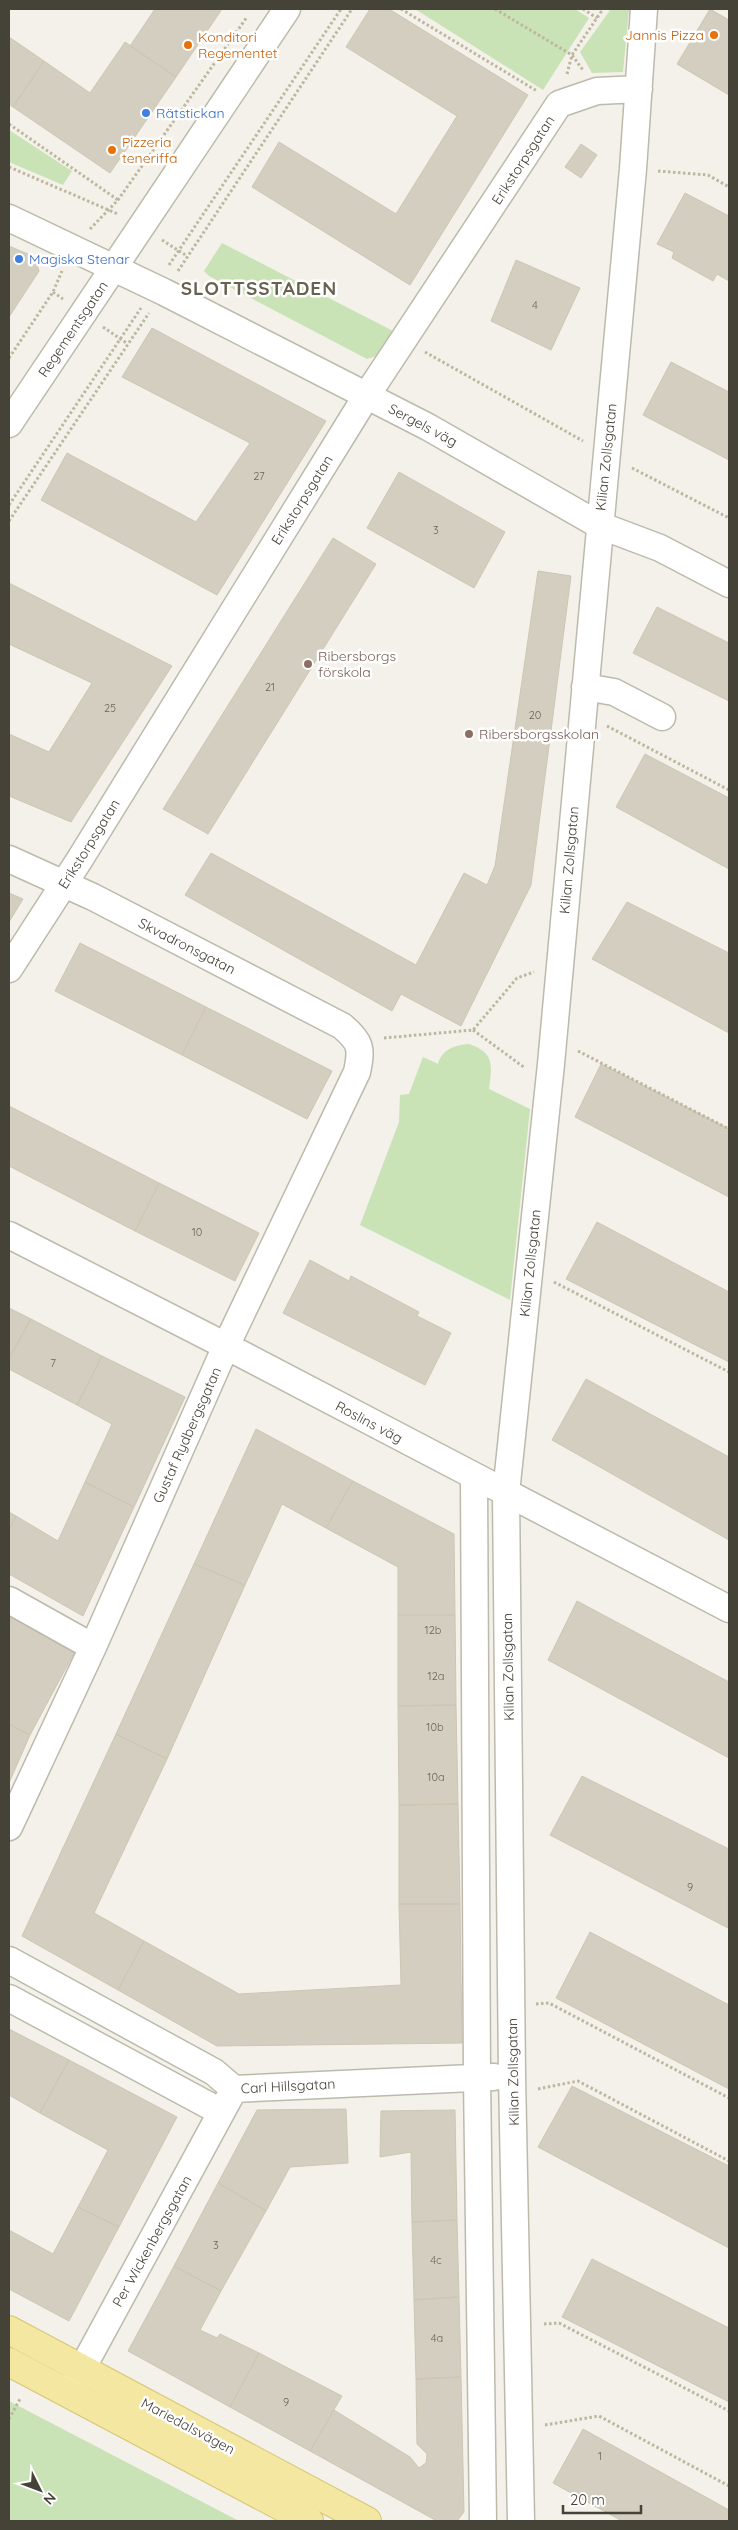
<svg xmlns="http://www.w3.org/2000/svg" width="738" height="2530" font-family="Quicksand,sans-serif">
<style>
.green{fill:#c9e2b6}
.building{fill:#d3cebf;stroke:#cdc6b3}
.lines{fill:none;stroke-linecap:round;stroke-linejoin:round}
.minor-casing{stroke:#bdbaac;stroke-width:29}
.major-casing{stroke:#d7c672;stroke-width:30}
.path{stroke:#bdb79f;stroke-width:3;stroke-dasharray:2.5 2.5;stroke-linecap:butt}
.minor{stroke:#fff;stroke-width:26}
.major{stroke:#f4e7a1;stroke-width:28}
.food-dot{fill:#e8710a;stroke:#fff;stroke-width:2}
.shop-dot{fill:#3f7fe0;stroke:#fff;stroke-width:2}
.education-dot{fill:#8d6e63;stroke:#fff;stroke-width:2}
.labels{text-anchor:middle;stroke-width:5;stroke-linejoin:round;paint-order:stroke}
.number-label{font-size:11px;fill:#68655a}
.food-label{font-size:14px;fill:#c56008;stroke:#fff;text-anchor:start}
.shop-label{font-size:14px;fill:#366cbe;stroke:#fff;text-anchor:start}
.street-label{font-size:14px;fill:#454238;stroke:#fff}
.education-label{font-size:14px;fill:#785e54;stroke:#fff;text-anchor:start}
.district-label{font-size:19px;font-weight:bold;letter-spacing:1px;fill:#676150;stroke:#fff}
</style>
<rect width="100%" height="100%" fill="#f3f1e9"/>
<!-- green -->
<path class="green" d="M415 9H575L589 18 543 90Z
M611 9H629L623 72 592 73 580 52Z
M9 130 72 171 63 185 9 162Z
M222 243 393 331 379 355 367 359 209 276 204 271Z
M469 1044C495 1053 492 1065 489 1089L530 1109 510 1300 360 1225 399 1122 400 1095 409 1094 423 1057 438 1064C442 1049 455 1045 469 1044Z
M9 2401 239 2521H240H9Z"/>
<!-- building -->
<path class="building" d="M155 9H222L176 77 130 46Z
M370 9H389L528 95 410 285 252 187 279 142 396 214 457 116 346 47Z
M710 9 729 20V95L677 64Z
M9 37 44 61 13 107 9 104Z
M125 42 176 77 110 173 13 107 44 61 90 93Z
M581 144 597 155 581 178 565 167Z
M685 193 729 216V281L717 274 713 281 672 258 674 252 657 244Z
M9 246 35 257 39 271 9 317Z
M516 260 580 288 551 350 491 321Z
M152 328 326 421 217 595 41 500 67 453 196 522 250 443 122 377Z
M671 362 729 392V460L643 415Z
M399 472 505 532 474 588 367 528Z
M333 538 376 564 208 834 163 809Z
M538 571 571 576 531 885 461 1026 401 994 392 1011 185 895 211 853 416 965 464 873 487 885 495 866Z
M9 583 172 666 71 822 9 796V734L49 752 92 683 9 644Z
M657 607 729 643V701L633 653Z
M645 754 729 798V869L616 807Z
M9 893 23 899 9 922Z
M627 902 729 953V1033L592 959Z
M80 943 206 1007 182 1055 55 991Z
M206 1007 332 1071 307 1119 182 1055Z
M601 1064 729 1129V1197L575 1117Z
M9 1106 159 1183 135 1231 9 1166Z
M159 1183 259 1233 235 1281 135 1231Z
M597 1222 729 1292V1362L566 1279Z
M310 1260 349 1281 351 1276 419 1312 417 1316 451 1333 425 1385 283 1313Z
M9 1308 31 1319 9 1358Z
M31 1319 102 1356 77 1405 9 1369V1358Z
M102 1356 185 1397 134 1507 85 1482 112 1424 77 1405Z
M586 1379 729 1457V1540L552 1440Z
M256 1429 353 1481 326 1528 282 1504 245 1585 194 1564Z
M353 1481 454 1534 455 1615H398V1567L326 1528Z
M85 1482 134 1507 83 1616 9 1574V1531L16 1516 58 1541Z
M9 1512 16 1516 9 1531Z
M194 1564 245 1585 167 1759 116 1734Z
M577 1601 729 1682V1758L548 1660Z
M9 1615 74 1653 30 1735 9 1724Z
M398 1615H455L456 1705 398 1706Z
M456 1705 458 1804 399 1805 398 1706Z
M9 1724 30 1735 9 1783Z
M116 1734 167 1759 94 1913 144 1941 118 1990 22 1936Z
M582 1776 729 1849 728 1928 550 1835Z
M458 1804 460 1904H399V1805Z
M399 1904H460L462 2043 217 2046 118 1990 144 1941 239 1994 401 1985Z
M590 1932 729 2005V2089L556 1998Z
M9 2029 69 2060 40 2113 9 2095Z
M69 2060 177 2117 119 2227 78 2207 108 2150 40 2113Z
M572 2086 729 2166V2248L538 2147Z
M346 2109 348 2163 290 2167 266 2211 218 2183 257 2110Z
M455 2110 457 2220 412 2222 411 2152 380 2157 381 2111Z
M218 2183 266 2211 221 2291 174 2266Z
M78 2207 119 2227 69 2321 9 2289V2230L53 2254Z
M457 2220 459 2297 414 2300 412 2222Z
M592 2259 729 2328V2402L562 2317Z
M174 2266 221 2291 200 2330 217 2338 220 2334 259 2353 230 2407 128 2351Z
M459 2297 461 2377 416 2379 414 2300Z
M259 2353 342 2396 310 2451 230 2407Z
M461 2377 464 2512 457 2521H437L310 2451 334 2410 410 2457 419 2468 426 2463 427 2454 417 2444 416 2379Z
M583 2429 729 2510V2521H622L553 2483Z"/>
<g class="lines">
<defs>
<path id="minor" d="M9 218 164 292 428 427 599 525 660 548 729 584
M9 424 287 9
M585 687 614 692 662 717
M9 859 93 897 342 1026C361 1042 362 1048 357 1072L226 1346 93 1647 9 1827
M9 969 80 859 367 395 559 104 597 91 639 89
M9 1235 226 1346 729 1609
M474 1477 477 2078 483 2521
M9 1600 93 1647
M9 1960 214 2072 234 2089 494 2077
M9 1998 221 2112
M71 2389 234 2089
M521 2521 512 2076 506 1493 551 1064 633 169 644 9"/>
<path id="major" d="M9 2330 367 2521
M9 2362 309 2521"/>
</defs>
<!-- minor casing -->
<use href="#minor" class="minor-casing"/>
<!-- major casing -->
<use href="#major" class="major-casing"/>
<!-- path -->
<path class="path" d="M401 9 537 91
M495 9 572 55 583 70
M583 9 597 18
M567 74 572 55 603 9
M9 124 118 200
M9 167 118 214
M658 171 708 175 729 187
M90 229 118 200 247 17
M162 240 187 256
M169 265 341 9
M178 271 352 9
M53 292 63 299
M103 327 128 344
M425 352 583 441
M9 358 53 292 62 271
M632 468 729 518
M9 505 141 308
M9 521 149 313
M607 726 729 790
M473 1030 525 1068
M384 1038 473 1030 517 978 534 972
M578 1051 729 1129
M554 1282 729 1372
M536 2004 549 2003 729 2098
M538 2089 578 2081 729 2161
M544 2324 559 2323 729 2411
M9 2419 20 2399
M545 2425 599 2416 729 2486"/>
<!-- minor -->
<use href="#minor" class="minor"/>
<!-- major -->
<use href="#major" class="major"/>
</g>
<!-- markers -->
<g class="food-dot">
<circle cx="714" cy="35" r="5"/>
<circle cx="188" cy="45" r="5"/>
<circle cx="112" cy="150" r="5"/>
</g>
<g class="shop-dot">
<circle cx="146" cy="113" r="5"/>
<circle cx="19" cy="259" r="5"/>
</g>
<g class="education-dot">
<circle cx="308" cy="664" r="5"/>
<circle cx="469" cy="734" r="5"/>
</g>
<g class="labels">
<!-- number labels -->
<g class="number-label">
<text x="535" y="309">4</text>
<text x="259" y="480">27</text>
<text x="436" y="534">3</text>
<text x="270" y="691">21</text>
<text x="110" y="712">25</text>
<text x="535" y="719">20</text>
<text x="197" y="1236">10</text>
<text x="53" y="1367">7</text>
<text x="433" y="1634">12b</text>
<text x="436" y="1680">12a</text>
<text x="435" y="1731">10b</text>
<text x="436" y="1781">10a</text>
<text x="690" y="1891">9</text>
<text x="216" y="2249">3</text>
<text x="436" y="2264">4c</text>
<text x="437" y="2342">4a</text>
<text x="286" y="2406">9</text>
<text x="600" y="2460">1</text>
</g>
<!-- food labels -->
<g class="food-label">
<text x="704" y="40" text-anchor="end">Jannis Pizza</text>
<text x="198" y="42">Konditori<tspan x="198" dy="16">Regementet</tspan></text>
<text x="122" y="147">Pizzeria<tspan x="122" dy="16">teneriffa</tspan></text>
</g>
<!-- shop labels -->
<g class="shop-label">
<text x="156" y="118">Rätstickan</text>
<text x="29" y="264">Magiska Stenar</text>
</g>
<!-- street labels -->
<g class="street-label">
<text transform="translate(523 160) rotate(-57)" y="5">Erikstorpsgatan</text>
<text transform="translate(73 329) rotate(-56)" y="5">Regementsgatan</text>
<text transform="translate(423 425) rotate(28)" y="5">Sergels väg</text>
<text transform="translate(606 457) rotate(-84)" y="5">Kilian Zollsgatan</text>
<text transform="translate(302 500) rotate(-58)" y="5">Erikstorpsgatan</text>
<text transform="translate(89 844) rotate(-58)" y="5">Erikstorpsgatan</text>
<text transform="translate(569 860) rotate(-85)" y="5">Kilian Zollsgatan</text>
<text transform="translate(187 946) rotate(27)" y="5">Skvadronsgatan</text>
<text transform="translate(530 1263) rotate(-84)" y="5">Kilian Zollsgatan</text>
<text transform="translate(369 1422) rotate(28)" y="5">Roslins väg</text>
<text transform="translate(187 1435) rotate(-66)" y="5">Gustaf Rydbergsgatan</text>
<text transform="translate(508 1667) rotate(-91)" y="5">Kilian Zollsgatan</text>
<text transform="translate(513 2072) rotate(-91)" y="5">Kilian Zollsgatan</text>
<text transform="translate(288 2086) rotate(-3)" y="5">Carl Hillsgatan</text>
<text transform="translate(152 2241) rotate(-61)" y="5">Per Wickenbergsgatan</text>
<text transform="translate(188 2426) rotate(28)" y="5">Mariedalsvägen</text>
</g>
<!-- education labels -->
<g class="education-label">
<text x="318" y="661">Ribersborgs<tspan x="318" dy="16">förskola</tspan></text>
<text x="479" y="739">Ribersborgsskolan</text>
</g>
<!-- district labels -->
<g class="district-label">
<text x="259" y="295">SLOTTSSTADEN</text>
</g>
</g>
<!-- border -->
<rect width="738" height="2530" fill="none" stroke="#454238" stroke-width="20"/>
<!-- north arrow -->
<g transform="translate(40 2490) rotate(132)" stroke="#ffffff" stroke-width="4" paint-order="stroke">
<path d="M0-4L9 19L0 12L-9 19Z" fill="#454238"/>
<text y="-8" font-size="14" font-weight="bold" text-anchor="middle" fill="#454238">N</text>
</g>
<!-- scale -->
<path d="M563 2505v8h78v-8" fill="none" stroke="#454238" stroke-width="2.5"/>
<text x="570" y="2505" font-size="15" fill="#454238" stroke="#ffffff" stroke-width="4" paint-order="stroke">20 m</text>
</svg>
